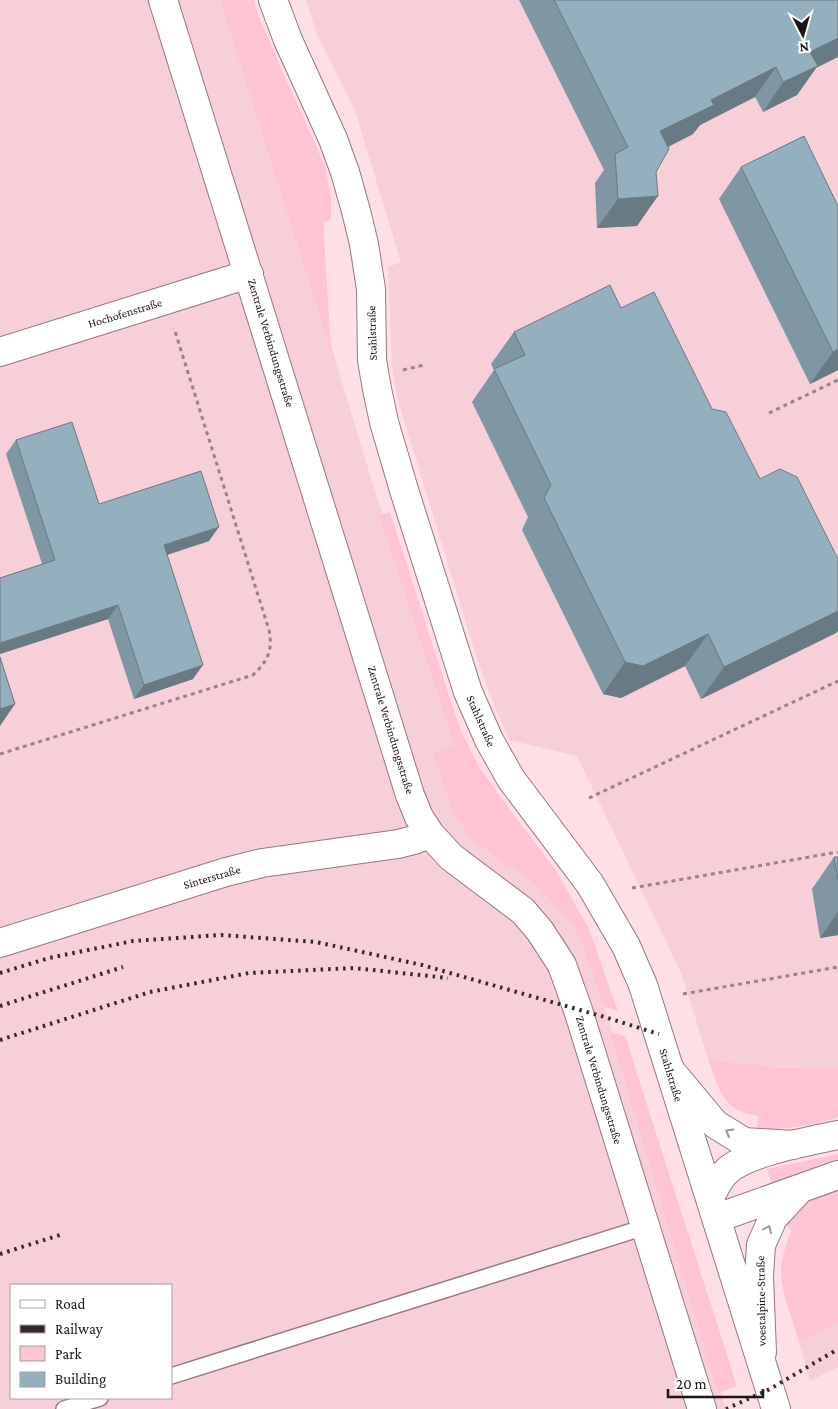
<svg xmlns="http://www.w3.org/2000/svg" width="838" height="1409" font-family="'Crimson Pro',serif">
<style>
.built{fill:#f7cfd8;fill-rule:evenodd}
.green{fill:#fec4d3}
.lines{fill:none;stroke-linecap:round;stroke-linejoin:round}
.lane-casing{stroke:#94787f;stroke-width:18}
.street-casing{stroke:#94787f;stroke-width:30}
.secondary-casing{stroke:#94787f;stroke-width:30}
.path{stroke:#998388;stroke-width:3;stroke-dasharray:4 4;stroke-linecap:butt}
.lane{stroke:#fff;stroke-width:15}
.street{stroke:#fff;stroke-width:28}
.secondary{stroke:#fff;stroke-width:28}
.rail{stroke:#35292b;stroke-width:4;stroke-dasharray:2.5 5;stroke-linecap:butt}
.wall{fill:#7f96a3}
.shaded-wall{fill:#687a84}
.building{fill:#94afbd;stroke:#687a84}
.oneway{stroke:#9a9596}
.labels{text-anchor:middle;stroke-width:5;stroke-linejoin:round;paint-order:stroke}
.street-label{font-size:12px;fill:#1e1416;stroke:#fff}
</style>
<rect width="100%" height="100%" fill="#fedfe6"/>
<!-- built -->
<path class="built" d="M0 0H231L283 166 337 366 377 498 498 846 547 877 581 932 608 1018 726 1409H0ZM11 1285H171V1398H11Z
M306 0H838V1068L818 1069 754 1065 708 1059 682 975 577 756 509 740 489 692 476 656 397 397 392 367 388 267 401 262 355 111 317 35Z
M838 1323V1367L810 1381 799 1342Z"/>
<!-- green -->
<path class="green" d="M220 0H254L258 15 282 70 325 166 331 197V220L323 222 331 351Z
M390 512 450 699 461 731 479 767 501 798 557 872 589 929 618 1011 604 1007 583 947 572 924 547 895 524 874 499 860 474 841 453 813 433 753 455 746 379 515Z
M610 1032 625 1036 737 1386 718 1393Z
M708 1059C751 1065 795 1070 838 1068V1117C812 1126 785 1129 757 1130L758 1116C751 1115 744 1113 738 1110 720 1101 715 1077 708 1059Z
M838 1154V1162L772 1184 767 1169Z
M838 1187V1323L799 1342C794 1323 781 1292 781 1273 780 1259 787 1244 791 1231L787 1224C790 1220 792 1215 796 1211 807 1199 823 1193 838 1187Z"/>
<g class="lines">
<defs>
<path id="lane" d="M171 1376 645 1227
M64 1409 100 1398"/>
<path id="street" d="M163 0 410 795 419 817 430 834 451 857 523 911 540 931 562 965 578 1010 702 1409
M0 352 249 274
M0 943 226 872 262 863 398 844 414 840 430 834
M670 1070 715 1124 744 1142 793 1145
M710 1197C715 1188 719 1178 727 1171 747 1152 810 1141 838 1135
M717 1218 838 1175
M762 1352 759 1277 761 1245 773 1218 799 1190"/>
<path id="secondary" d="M273 0 288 40 333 139 345 172 356 211 364 244 371 289 372 360 377 389 384 422 404 490 468 692 489 740 511 779 590 884 626 946 643 985 776 1409"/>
</defs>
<!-- lane casing -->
<use href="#lane" class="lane-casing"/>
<!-- street casing -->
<use href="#street" class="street-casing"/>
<!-- secondary casing -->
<use href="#secondary" class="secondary-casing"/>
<!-- path -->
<path class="path" d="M403 370 424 365
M769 413 838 380
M0 754 253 675C268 661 273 650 269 630L174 328
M589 798 838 681
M632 888 838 852
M683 994 838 967"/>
<!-- lane -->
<use href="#lane" class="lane"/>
<!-- street -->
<use href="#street" class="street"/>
<!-- secondary -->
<use href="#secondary" class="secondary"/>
<!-- rail -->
<path class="rail" d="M0 973 49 958 133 941 221 935 316 942 422 965 608 1018 659 1034
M0 1006 123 967
M0 1040 150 992 249 973 354 968 448 978
M0 1254 60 1235
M726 1409 770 1389 838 1349"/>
</g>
<!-- wall -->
<path class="wall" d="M519 0H838L816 68 797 95 763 112 755 97 700 125 693 134 668 147 656 172 637 226 597 228 595 183 604 170Z
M804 136 838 370 810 384 719 199 741 167Z
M621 308 712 409 760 479 838 559V631L836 633 701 699 685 666 621 698 603 694 522 530 528 517 472 402 494 370 491 364 514 332Z
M16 440 99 504 209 541 167 555 193 679 134 699 108 619 0 654V578L42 564 6 454Z
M834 857H838V935L820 938 812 889Z"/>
<!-- shaded-wall -->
<path class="shaded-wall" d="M838 38V57L816 68 797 95 763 112 783 82 810 52Z
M776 67 755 97 700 125 693 134 640 161 660 131 711 100Z
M658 196 637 226 597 228 618 199Z
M838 349V370L810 384 833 352Z
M219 527 209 541 154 559 164 545Z
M118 605 108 619 0 654V643Z
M838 611V631L836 633 701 699 724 667Z
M708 634 685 666 621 698 603 694 625 662Z
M203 665 193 679 134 699 144 685Z
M15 704 0 726V709Z
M838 912V935L820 938Z"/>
<!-- building -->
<path class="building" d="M554 0H838V38L810 52 818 66 783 82 776 67 711 100 714 105 660 131 669 149 656 172 658 196 618 199 615 154 628 147Z
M804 136 838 206V349L833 352 741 167Z
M610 285 621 308 654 292 712 409 726 412 760 479 780 469 797 477 838 559V611L724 667 708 634 643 666 625 662 544 498 551 485 494 369 525 355 514 332Z
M72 422 99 504 201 471 219 527 164 545 203 665 144 685 118 605 0 643V578L55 560 16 440Z
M0 657 15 704 0 709Z
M834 857H838V880Z"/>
<!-- one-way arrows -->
<defs><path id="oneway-chevron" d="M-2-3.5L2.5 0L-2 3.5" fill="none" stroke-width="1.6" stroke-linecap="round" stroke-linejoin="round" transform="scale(1.25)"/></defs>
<g class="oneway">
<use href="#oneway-chevron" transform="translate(729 1132) rotate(-149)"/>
<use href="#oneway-chevron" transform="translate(768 1229) rotate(-65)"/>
</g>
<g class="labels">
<!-- street labels -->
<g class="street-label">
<text transform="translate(125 313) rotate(-17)" y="4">Hochofenstraße</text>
<text transform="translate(372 333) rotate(-92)" y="4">Stahlstraße</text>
<text transform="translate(271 343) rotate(73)" y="4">Zentrale Verbindungsstraße</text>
<text transform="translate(481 721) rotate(66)" y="4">Stahlstraße</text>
<text transform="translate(391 730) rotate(73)" y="4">Zentrale Verbindungsstraße</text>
<text transform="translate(212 877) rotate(-16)" y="4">Sinterstraße</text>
<text transform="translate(671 1075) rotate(73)" y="4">Stahlstraße</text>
<text transform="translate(599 1080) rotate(73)" y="4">Zentrale Verbindungsstraße</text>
<text transform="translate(761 1301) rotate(-91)" y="4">voestalpine-Straße</text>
</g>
</g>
<!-- legend -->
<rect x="10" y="1284" width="162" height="115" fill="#ffffff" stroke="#a5a1a2"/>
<rect x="20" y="1300" width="25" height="8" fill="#ffffff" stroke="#a5a1a2"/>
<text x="55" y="1309" font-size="15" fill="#1e1416">Road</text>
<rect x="20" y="1325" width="25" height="8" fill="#35292b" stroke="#a5a1a2"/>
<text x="55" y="1334" font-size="15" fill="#1e1416">Railway</text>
<rect x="20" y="1346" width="25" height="15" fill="#fec4d3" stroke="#a5a1a2"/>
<text x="55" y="1359" font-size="15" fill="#1e1416">Park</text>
<rect x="20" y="1372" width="25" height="15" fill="#94afbd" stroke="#a5a1a2"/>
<text x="55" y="1384" font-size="15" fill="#1e1416">Building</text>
<!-- north arrow -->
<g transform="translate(803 35) rotate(174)" stroke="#ffffff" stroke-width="4" paint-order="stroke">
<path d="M0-4L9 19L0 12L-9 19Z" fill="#1e1416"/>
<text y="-8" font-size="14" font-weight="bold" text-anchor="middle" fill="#1e1416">N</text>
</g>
<!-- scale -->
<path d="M668 1389v8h95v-8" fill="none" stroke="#1e1416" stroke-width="2.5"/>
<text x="676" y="1389" font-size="15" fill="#1e1416" stroke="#ffffff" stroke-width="4" paint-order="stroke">20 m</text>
</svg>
